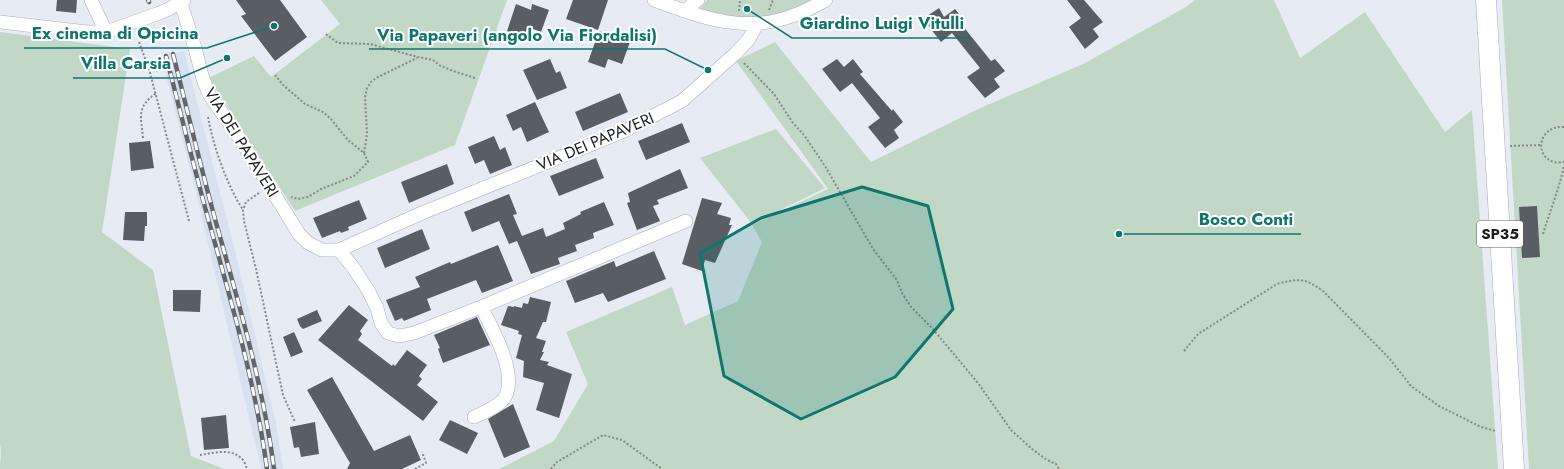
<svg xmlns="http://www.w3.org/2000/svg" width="1564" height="469" font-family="Jost,sans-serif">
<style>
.built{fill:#d8e1f0}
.green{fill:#c1d8c6}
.building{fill:#595d64}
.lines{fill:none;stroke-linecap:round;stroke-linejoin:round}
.minor-casing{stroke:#a9adb5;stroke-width:14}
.primary-casing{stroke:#a9adb5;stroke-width:21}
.path{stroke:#84888d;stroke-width:2;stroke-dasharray:2 2;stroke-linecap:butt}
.minor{stroke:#fff;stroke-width:13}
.primary{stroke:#fff;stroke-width:20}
.rail-casing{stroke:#62656a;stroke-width:4.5}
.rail{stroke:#fff;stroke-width:3;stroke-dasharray:9;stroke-linecap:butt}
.marked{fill:#0f766e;fill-opacity:0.2;stroke:#0f766e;stroke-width:3;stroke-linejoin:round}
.labels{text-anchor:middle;stroke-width:4;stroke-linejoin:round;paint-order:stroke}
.shield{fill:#fff;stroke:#5f6163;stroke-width:1}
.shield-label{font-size:15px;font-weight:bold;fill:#1b1d20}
.street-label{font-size:16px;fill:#1b1d20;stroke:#fff}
.leader{fill:none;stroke:#0f766e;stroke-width:1.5}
.callout-dot{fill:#0f766e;stroke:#fff;stroke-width:1.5}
.callout-label{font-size:17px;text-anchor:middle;font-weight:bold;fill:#0f766e;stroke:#fff;stroke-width:4;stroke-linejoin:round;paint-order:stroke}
</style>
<rect width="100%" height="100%" fill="#e7ecf4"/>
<!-- built -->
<path class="built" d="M184 51 235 251 276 423 283 469H261L196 193 161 57Z"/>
<!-- green -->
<path class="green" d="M321 0H507L455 145 295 211 209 78 254 56 271 77 340 24Z
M707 0H812L783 13 762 18 726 17 702 10 701 8Z
M1195 0H1274L1300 58 1365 12 1445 132 1472 110 1498 469H499L554 441 588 384 566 332 672 287 685 325 738 301 762 242 752 225 828 189 736 61 775 42 871 162 978 109 1083 64 1186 7Z
M1502 0H1564V469H1529Z
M0 32 130 49 102 232 153 270 191 456 224 469H0C0 460 2 452 0 444Z
M776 129 825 188 752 224 700 158Z"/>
<!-- building -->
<path class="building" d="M57 0H77L76 13 56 11Z
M236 0H280L307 37 275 61 241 16 246 14Z
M573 0H608L598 30 566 19Z
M1067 0H1084L1103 22 1093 29 1099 37 1085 49 1069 27 1081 18Z
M516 4 531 10 532 4 549 10 541 32 528 27 524 37 507 31Z
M939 8 944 17 955 9 965 21 962 25 991 61 995 59 1005 71 994 79 1000 87 985 98 967 77 980 68 952 33 941 42 923 19Z
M599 31 630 42 622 64 608 59 605 68 588 62Z
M550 59 556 73 560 71 567 88 537 100 523 70Z
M837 59 844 67 853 59 863 72 860 74 892 111 893 109 903 122 894 130 899 138 885 148 868 127 880 118 852 83 840 92 822 69Z
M620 93 628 112 583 131 575 112Z
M535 102 549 132 527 142 521 127 513 131 506 115Z
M682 123 690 142 646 160 638 141Z
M494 136 500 150 505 147 512 165 490 174 484 160 475 164 468 147Z
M150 141 154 168 131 171 129 143Z
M596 158 604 178 559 196 550 176Z
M447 164 454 184 409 203 401 182Z
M680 169 688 188 657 200 659 204 653 206 660 221 637 230 627 203 630 202 628 193Z
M509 194 517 214 513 215 522 236 543 228 546 237 565 229 563 223 581 214 580 212 604 202 614 225 593 233 594 238 575 245 577 251 558 258 560 264 531 274 517 241 509 244 499 221 472 232 464 212Z
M702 198 722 203 717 214 731 218 729 225H732L715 263 705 260 702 271 682 264Z
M359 200 367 219 348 227 349 230 341 233 340 231 322 238 313 218Z
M1537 206 1540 257 1522 258 1519 207Z
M125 212H147V226H145L144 241 123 240Z
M422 229 430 249 385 268 377 248Z
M498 245 513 281 482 293 476 280 427 299 431 310 404 321 402 318 395 321 386 300 420 287 415 277 450 262 451 264Z
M654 251 666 279 608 302 603 293 575 303 566 281 614 261 616 267Z
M173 290H201L200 312 173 311Z
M530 297 551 302 546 322H543L536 338 546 341 542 352H544L540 360 549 362 547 365 572 374 559 418 536 410 544 383 523 377 524 361 516 358 522 335 518 334 519 331 501 325 508 306 514 307V306L522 308 523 303 528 304Z
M349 305 368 320 360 331 362 334 358 340 392 366 393 364 395 366 407 350 427 365 419 376 422 379 417 385 438 402 423 421 318 340Z
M317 310 322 321 303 329 300 326 297 319Z
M477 317 490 345 443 363 438 349 440 348 434 335Z
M294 332 303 352 291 357 283 337Z
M332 377 374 451 410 435 421 460 402 469H347L350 463 307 390Z
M513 404 530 447 504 458 488 419Z
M226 415 229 448 204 450 201 418Z
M450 420 478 433 467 454 439 440Z
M315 422 319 454 301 457 299 447 294 448 290 427Z"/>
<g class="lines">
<defs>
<path id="minor" d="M91 0 106 32
M180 0 195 48 203 79 209 94 240 139 299 234 308 243 322 250H339L422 213 622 132 682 101 736 53 749 39 757 24
M654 0C701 17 743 34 792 16 804 12 815 6 826 0
M684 11 698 0
M0 22 87 32H106L157 14 169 9 184 0
M339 250 353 267 368 290 377 308 381 323 388 333 399 336 414 333 481 307 686 221
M474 417C483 413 500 406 505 397 518 373 492 328 481 307"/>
<path id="primary" d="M1486 0 1514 469"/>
</defs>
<!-- minor casing -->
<use href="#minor" class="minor-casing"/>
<!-- primary casing -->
<use href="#primary" class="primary-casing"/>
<!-- path -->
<path class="path" d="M769 10 773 0
M739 11 740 0
M326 34 338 43 370 44 418 57 433 60 439 65 453 71 475 78
M139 42 149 69 189 221
M744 63 774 94 793 123 804 135 825 166 873 249 897 280 902 293 911 307 932 328 978 383 1011 430 1032 449 1047 460 1056 464 1059 469
M275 75 283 85 305 104 323 112 330 118 348 140 364 153 368 162 354 176 321 189 308 197 298 199 291 197
M208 117C213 146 227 185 243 210
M1564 127C1539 125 1533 156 1554 162 1557 163 1561 162 1564 162
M143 138C141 116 136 108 156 93
M1510 146 1541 145
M364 153 367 134 365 97 367 88 371 82 376 78 417 58
M259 193 246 202 243 210 244 221 256 269 283 395 295 422
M1543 234C1550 211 1559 189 1564 166
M1184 351 1198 334 1277 284C1299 278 1305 278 1323 291L1389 358 1411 386 1439 406 1481 427 1496 431
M200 455C213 453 231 448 241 458 244 460 246 466 247 469
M415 469 426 463 422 452
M551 469 557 462 603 435 622 440 662 469"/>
<!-- minor -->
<use href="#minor" class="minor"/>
<!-- primary -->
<use href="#primary" class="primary"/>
<defs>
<path id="rail" d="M148 0 149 2
M173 54C187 109 200 164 215 219 238 301 263 384 274 469
M166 56C181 114 195 172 211 229 233 308 256 387 267 469"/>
</defs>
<!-- rail casing -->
<use href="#rail" class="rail-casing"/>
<!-- rail -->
<use href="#rail" class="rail"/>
</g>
<!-- marked area -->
<path class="marked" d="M862 187 928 206 953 309 895 377 801 419 724 376 700 253 761 218Z"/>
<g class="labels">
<!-- shield labels -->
<rect class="shield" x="1477" y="221" width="46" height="26" rx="3"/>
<g class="shield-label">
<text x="1500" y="239">SP35</text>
</g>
<!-- street labels -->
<g class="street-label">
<text transform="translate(595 141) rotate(-23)" y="6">VIA DEI PAPAVERI</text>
<text transform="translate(242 142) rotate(58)" y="6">VIA DEI PAPAVERI</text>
</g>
</g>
<!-- callouts -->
<path class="leader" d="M747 9L792 38H972M274 26L207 48H24M708 70L665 49H369M227 58L180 78H73M1119 234L1191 234H1301"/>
<g class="callout-dot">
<circle cx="747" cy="9" r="4"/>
<circle cx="274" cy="26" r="4"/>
<circle cx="708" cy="70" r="4"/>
<circle cx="227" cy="58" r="4"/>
<circle cx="1119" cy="234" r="4"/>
</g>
<g class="callout-label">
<text x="882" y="29">Giardino Luigi Vitulli</text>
<text x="115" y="39">Ex cinema di Opicina</text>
<text x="517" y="41">Via Papaveri (angolo Via Fiordalisi)</text>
<text x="126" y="69">Villa Carsia</text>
<text x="1246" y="225">Bosco Conti</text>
</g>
</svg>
